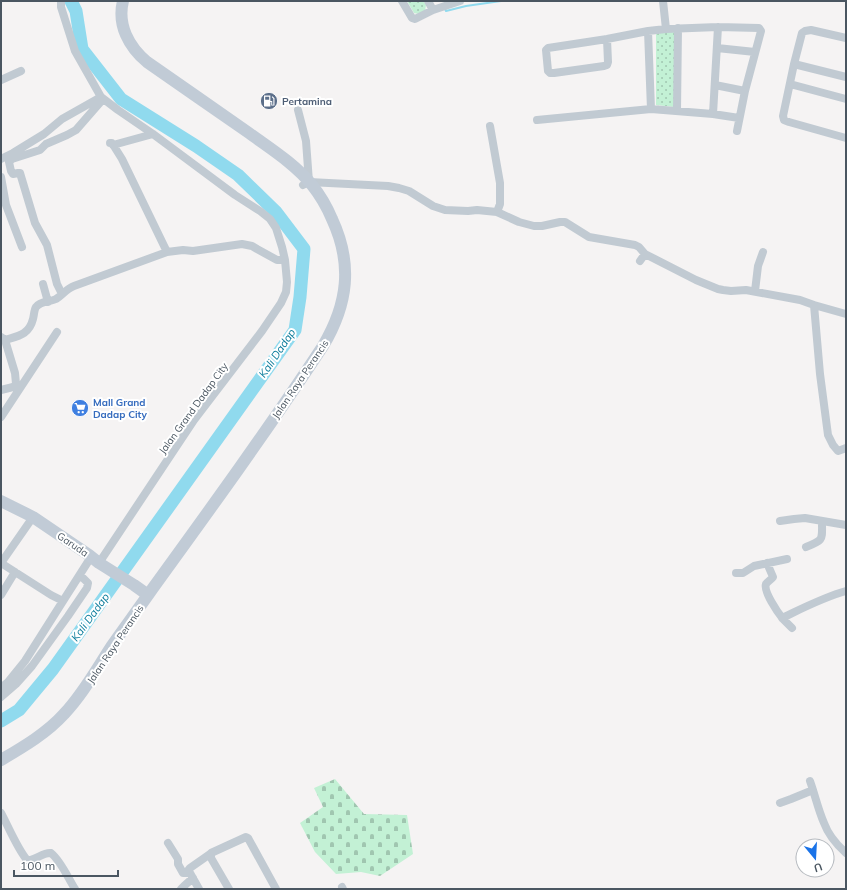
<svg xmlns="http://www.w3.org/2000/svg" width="847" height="890" font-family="Mulish,sans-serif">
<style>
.cemetery{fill:url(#cemetery-stones)}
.park{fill:url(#park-dots)}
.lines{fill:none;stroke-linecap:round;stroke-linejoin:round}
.stream{stroke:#90daee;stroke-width:2}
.river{stroke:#90daee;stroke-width:13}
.street{stroke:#c1cad2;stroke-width:8}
.secondary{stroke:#c1cbd6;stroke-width:12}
.labels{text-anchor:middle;stroke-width:4;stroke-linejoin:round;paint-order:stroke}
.service-label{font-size:10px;font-weight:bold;fill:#4e5e75;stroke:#fff;text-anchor:start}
.street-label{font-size:10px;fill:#4a5661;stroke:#fff}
.shop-label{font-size:10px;font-weight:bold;fill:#366cbe;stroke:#fff;text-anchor:start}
.water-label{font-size:11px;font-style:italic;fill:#0c7c9b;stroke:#fff}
</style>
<defs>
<pattern id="cemetery-stones" width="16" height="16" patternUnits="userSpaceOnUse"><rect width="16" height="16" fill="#c3f1d5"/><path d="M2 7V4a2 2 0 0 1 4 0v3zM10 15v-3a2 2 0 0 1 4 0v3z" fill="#a0c6b0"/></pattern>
<pattern id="park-dots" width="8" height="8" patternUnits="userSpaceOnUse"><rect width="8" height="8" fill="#c3f1d5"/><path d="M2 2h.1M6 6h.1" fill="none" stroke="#a0c6b0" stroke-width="1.8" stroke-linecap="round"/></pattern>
</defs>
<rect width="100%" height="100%" fill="#f5f3f3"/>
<!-- cemetery -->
<path class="cemetery" d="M335 779 364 814 407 815 413 854 380 876 361 872 336 874 315 852 300 823 323 807 314 788Z"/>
<!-- park -->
<path class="park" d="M407 1H423L426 5 425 11 419 14 414 13Z
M656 31 675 32 674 107 656 105Z"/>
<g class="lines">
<!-- stream -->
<path class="stream" d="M445 9 446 11 466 6 501 1"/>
<!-- river -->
<path class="river" d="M1 721 19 710 53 669 295 330 300 297 304 249 276 212 238 175 196 146 121 99 82 49 76 11 71 1"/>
<!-- street -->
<path class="street" d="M61 1V7L75 51 101 97 118 110 153 134 235 195 260 211 270 219 276 228 282 247 285 260 287 282 286 292 281 303 262 331 194 420 99 563
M402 1 412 18 415 19 433 10 460 1
M428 1 433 10
M663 1 666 29
M648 31 651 109
M846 38 811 30 805 31 802 33 794 64 783 116 784 120 789 122 846 138
M607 39 608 62 607 65 604 66 554 73H550L548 71 546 50 548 48 607 39 648 31 666 29 718 27 759 28 761 31 745 91 737 131
M717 48 755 52
M794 64 846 77
M1 80 21 71
M790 84 846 99
M715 85 745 91
M298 110 306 141 309 182
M677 111 678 28
M713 114 718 27
M537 120 651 109 713 114 739 118
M490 126 500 183V204L497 212
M110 143H112L122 159 167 252
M113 145 153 134
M1 159 13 153 44 134 62 119 101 97
M1 177 6 205 22 247
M303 185 309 182 388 186 399 188 409 191 433 206 445 210 468 211 477 210 497 212 519 222 534 226H542L560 222H565L589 237 635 245 639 247 645 254
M640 261 645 254 696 280 718 289 723 290 731 291 746 290 800 300 814 305 820 374 828 435 833 445 838 451 846 448
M43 284 48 302
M755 291 758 266 763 252
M62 294 57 284 47 245 35 223 20 173H18L13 174 11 171 9 162 12 159 40 150 46 144 67 135 76 130 103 99
M814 305 846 314
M1 337 5 340 15 373 16 384 13 387 1 390
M5 340C18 336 29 335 33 319 34 316 34 310 36 307 40 301 50 302 56 299 63 295 66 289 74 286L167 252 183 250 193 251 242 244 252 246 257 249 277 260H285
M1 417 57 332
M780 521 794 519 805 518 846 525
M806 547C824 540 822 540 822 522
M1 563 51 595 63 601 91 557
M1 563 33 517
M767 563 773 577C771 580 768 581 766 584 763 591 778 613 783 619 786 622 789 625 792 628
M736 573H743L754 566 787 559
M1 595 15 572
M782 618C803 608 824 597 846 591
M1 688 8 682 25 661 63 601
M1 697 16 684 32 666 68 616 87 588 88 583 80 575
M810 781C815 795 818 809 824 823 828 834 837 845 846 853
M780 803 791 799 813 790
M1 813C8 826 18 850 27 860 36 861 42 852 51 853 61 861 68 878 75 889
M168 843 178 859V864L183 873H190L199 889
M187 872 190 868 210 854
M342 887 343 889
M181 889 184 886 193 878
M229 889 211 858V853L246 837 248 838 276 889"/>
<!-- secondary -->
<path class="secondary" d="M1 501 33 517 89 555 99 563 134 585 148 595
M1 760C23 747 47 733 64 714 83 694 96 670 111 647 125 627 139 608 153 588 211 508 269 428 323 346 348 304 353 264 332 219 327 207 320 195 312 185 295 164 271 149 249 133 215 109 181 86 147 62 129 47 117 25 123 1"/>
</g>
<!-- icons -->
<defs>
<symbol id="fuel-disc" viewBox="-11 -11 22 22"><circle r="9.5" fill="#5c6f8a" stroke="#fff"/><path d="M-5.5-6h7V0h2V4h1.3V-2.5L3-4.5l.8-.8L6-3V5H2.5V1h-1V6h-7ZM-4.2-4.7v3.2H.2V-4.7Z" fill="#fff"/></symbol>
<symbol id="supermarket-disc" viewBox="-11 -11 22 22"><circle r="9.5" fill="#3f7fe0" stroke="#fff"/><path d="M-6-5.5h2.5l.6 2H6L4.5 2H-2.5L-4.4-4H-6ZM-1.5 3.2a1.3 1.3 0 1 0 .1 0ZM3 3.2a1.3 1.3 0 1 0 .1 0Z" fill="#fff"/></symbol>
</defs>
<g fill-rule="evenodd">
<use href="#fuel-disc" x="259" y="91" width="20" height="20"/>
<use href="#supermarket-disc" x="70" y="398" width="20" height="20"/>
</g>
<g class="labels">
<!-- service labels -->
<g class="service-label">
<text x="282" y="105">Pertamina</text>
</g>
<!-- street labels -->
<g class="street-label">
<text transform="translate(300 379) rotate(-56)" y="4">Jalan Raya Perancis</text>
<text transform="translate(193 408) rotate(-54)" y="4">Jalan Grand Dadap City</text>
<text transform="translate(73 544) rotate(34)" y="4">Garuda</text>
<text transform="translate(115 644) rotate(-56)" y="4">Jalan Raya Perancis</text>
</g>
<!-- shop labels -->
<g class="shop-label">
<text x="93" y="406">Mall Grand<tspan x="93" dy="12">Dadap City</tspan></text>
</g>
<!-- water labels -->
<g class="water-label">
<text transform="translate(277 353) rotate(-56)" y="4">Kali Dadap</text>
<text transform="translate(90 617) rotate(-54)" y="4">Kali Dadap</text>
</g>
</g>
<!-- border -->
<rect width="847" height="890" fill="none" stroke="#4a5661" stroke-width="4"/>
<!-- north arrow -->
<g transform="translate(815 858) rotate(162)"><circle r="19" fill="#ffffff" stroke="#b7bbc0"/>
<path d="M0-3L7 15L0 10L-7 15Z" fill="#1a73e8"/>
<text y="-6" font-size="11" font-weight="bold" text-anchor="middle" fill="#4a5661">U</text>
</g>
<!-- scale -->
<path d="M14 870v6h104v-6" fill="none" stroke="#4a5661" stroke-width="2"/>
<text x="20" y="870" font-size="12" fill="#4a5661" stroke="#ffffff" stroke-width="3" paint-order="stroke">100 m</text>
</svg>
